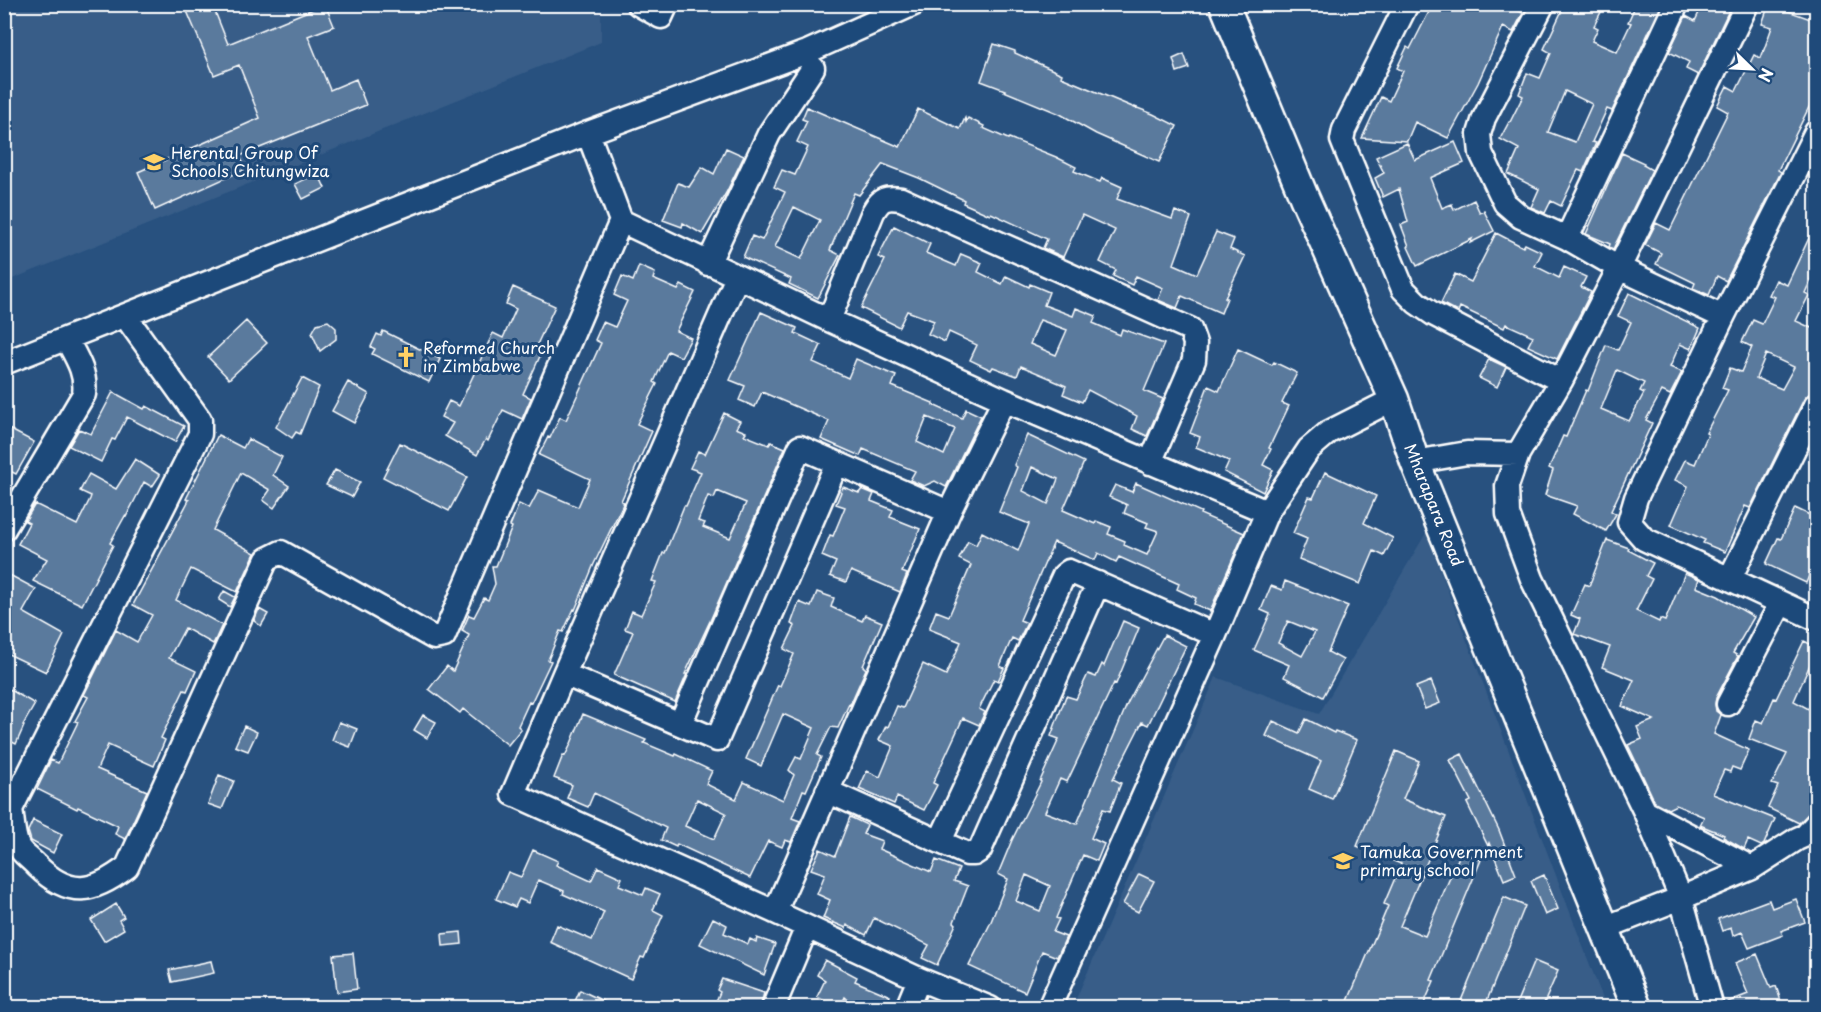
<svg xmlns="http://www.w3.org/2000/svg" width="1821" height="1012" font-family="'Playpen Sans',sans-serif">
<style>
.built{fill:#375d88}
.building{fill:#5a7a9d;stroke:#fff;stroke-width:1.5;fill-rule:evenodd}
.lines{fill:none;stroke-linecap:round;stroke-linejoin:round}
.minor-casing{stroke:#fff;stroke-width:27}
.major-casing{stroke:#fff;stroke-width:33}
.minor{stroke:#1f4a7a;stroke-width:22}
.major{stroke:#1f4a7a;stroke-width:28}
.labels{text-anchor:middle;stroke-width:6;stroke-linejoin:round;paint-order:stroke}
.poi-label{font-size:16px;fill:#fff;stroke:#1f4a7a;text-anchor:start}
.street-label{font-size:16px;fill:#fff;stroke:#1f4a7a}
</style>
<rect width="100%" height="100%" fill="#28517f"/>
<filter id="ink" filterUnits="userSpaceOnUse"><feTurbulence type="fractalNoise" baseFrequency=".0167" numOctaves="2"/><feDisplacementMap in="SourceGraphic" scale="12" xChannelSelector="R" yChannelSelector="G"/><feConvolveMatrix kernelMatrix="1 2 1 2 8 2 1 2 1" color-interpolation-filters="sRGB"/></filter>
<g filter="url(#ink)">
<!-- built -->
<path class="built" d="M581 4 601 13V42L5 282V5Z
M1426 533 1606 1007 1072 1008 1216 677 1319 714Z"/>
<!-- building -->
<path class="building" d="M184 4H212L228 44 325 4 334 26 308 36 330 90 356 79 366 105 240 156 246 169 155 210 138 172 260 118 239 65 214 75Z
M1433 4H1518L1515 9 1523 13 1513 32 1503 27 1478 83 1448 138 1415 122 1407 141 1362 138 1381 97 1389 101 1403 71 1397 68 1407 47 1410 49Z
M1565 4H1605L1594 26 1598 28 1592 41 1617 52 1631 23 1628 22 1636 4H1653L1660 8 1612 111 1607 109 1592 142 1596 143 1583 172 1578 170 1561 206 1551 201 1545 213 1531 207 1539 189 1508 174 1519 149 1500 139 1509 122H1510L1523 96 1519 94 1527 73 1540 78 1551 53 1544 49ZM1565 91 1592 104 1575 142 1548 132Z
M1703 4H1732L1698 75 1686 69 1689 62 1669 52 1686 16 1695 21Z
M1769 4 1816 21V93L1778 170 1781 172 1726 281 1717 276 1709 295 1693 288 1695 283 1693 282 1656 264 1661 253 1645 245 1656 223 1670 230 1728 112 1717 106 1727 86 1736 91 1754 55 1761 58 1772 27 1762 24Z
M994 44 1015 51V53L1062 74 1061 77 1135 108V107L1153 114 1177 126 1159 162 1096 134 1060 114 1004 91 1005 90 981 81Z
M1184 54 1189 68 1177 72 1173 59Z
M807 107 900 147 918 109 960 129 965 118 966 122 968 118 984 126 983 128 1008 139 1009 138 1056 157 1076 167 1074 171 1100 182 1102 178 1122 187 1117 199 1172 219 1175 211 1191 217 1174 264 1197 274 1216 232 1234 239 1230 249 1245 256 1225 298H1227L1221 313 1182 296 1177 308 1158 300 1163 288 1136 276 1132 285 1113 276 1116 270 1100 262 1115 230 1082 215 1063 257 1043 248 1047 239 991 213 990 215 963 203 964 200 919 178 883 164 859 195 854 193 830 250 840 255 818 298 789 284 791 279 743 257 752 236 762 240 785 192 774 187 782 170 795 175 808 147 797 142 807 121 802 119ZM794 207 820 220 801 259 775 247Z
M1455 142 1464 163 1430 178 1442 208 1452 204 1454 210 1474 200 1480 213 1484 211 1494 231 1470 243 1472 239 1417 266 1408 247 1409 246 1401 225 1408 222 1399 189 1383 197 1375 178 1384 173 1376 157 1407 143 1415 160Z
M726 148 744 156 726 193 702 234 683 223 682 227 663 220 678 183 689 187 702 167 714 174Z
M1622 153 1644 163 1643 165 1652 170 1613 249 1609 247 1610 244 1586 234Z
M318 173 325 188 303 199 295 184Z
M1816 223V268L1805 293 1809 295 1796 321 1816 330V379L1810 393 1804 399 1750 508 1745 506 1725 552 1703 543 1705 540 1671 525 1688 486 1675 480 1685 460 1695 464 1708 434 1706 433 1728 390 1722 388 1730 368 1741 372 1752 347 1742 342 1753 320 1762 324 1775 297 1769 295 1776 280 1787 285ZM1766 354 1794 367 1782 389 1756 378Z
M894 226 930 244 926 253 956 266 961 254 982 263 978 272 1002 284 1006 276 1029 287 1030 284 1049 292 1044 305 1073 316 1076 308 1096 316 1093 323 1120 335 1122 329 1164 344 1144 391 1163 399 1147 436 1132 429 1137 416 1088 390 1082 402 1063 394 1066 386 1052 380V379L1021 366 1017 376 993 367 991 370 970 360 977 345 949 332 945 342 928 334 934 321 907 311 899 327 861 308 885 260 878 257ZM1040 320 1067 330 1056 355 1030 344Z
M1496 233 1523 247 1525 244 1542 252 1535 266 1559 278 1564 267 1586 277 1581 287 1591 292 1557 359 1528 346 1533 336 1506 324 1504 328 1460 307 1458 312 1441 303 1455 274 1471 282Z
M639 266 655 273 653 279 678 290 681 285 695 292 676 331 691 338 681 357 668 351 654 382 657 384 637 424 652 431 621 501 624 502 594 564 575 610 574 609 563 632 560 631 548 660 551 661 531 703 529 702 518 726 521 729 508 745 463 709 460 713 429 689 447 666 453 671 469 635 462 631 469 615 474 617 484 598 488 600 495 584 492 566H496L512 527 510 526 519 504 529 509 539 490 578 507 590 479 539 455 548 437 550 438 560 417 566 420 601 343 595 340 603 322 615 327 627 301 614 295 622 276 633 281Z
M513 287 555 306 534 351 541 354 523 394 531 398 522 419 503 410 488 441 486 439 477 455 445 436 453 423 441 417 449 401 459 406 493 333 503 338 516 309 506 304Z
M1629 293 1700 328 1691 349 1680 344 1670 367 1682 372 1670 395 1662 391 1646 420 1652 423 1611 511 1616 514 1606 531 1573 514 1577 506 1545 495 1553 470 1549 468 1563 436 1566 437 1586 390 1588 391 1606 345 1618 350 1631 322 1618 316ZM1617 370 1644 383 1640 391 1644 393 1629 421 1601 409Z
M761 312 797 328 795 333 821 345 813 362 848 378 856 359 896 376 892 386 933 403V405L962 418 966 409 981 416 946 487 935 481 924 486 910 480 915 471 863 449 860 456 821 439 829 421 762 392 755 407 739 400 745 386 730 380ZM927 417 955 429 944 455 917 442Z
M246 321 267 343 229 379 208 357Z
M328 321 336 328V339L320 351 312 333 317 324Z
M383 331 440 359 429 382 372 354 375 349 371 347 377 334 381 336Z
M1238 349 1272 365 1274 362 1297 373 1282 403 1289 406 1269 448 1271 449 1263 465 1273 470 1263 492 1224 472 1229 461 1196 447 1200 437 1190 433 1208 386 1219 391Z
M1489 359 1506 367 1497 387 1479 378Z
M302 378 319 387 300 434 296 432 292 438 276 427Z
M348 382 369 394 354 423 332 411Z
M113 392 144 409 146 406 184 426 175 442 127 417 115 440 112 439 101 462 69 446 79 429 91 434Z
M724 413 740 421 736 428 746 432 744 435 769 445 771 442 785 448 710 621 685 674H687L675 702 614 675 633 632 625 629 632 611 641 615 656 582 652 581 663 553H665L684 506H686L701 472 690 468 698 451 705 454ZM717 491 746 503 730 538 703 527 705 523 698 521 708 496 714 498Z
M9 429 34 442 16 474 4 468V437Z
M218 435 243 448 248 439 282 457 273 475 289 486 274 508 263 500 270 490 241 473 213 530 255 553 237 592 191 569 176 600 222 625 216 638 213 644 185 628 169 658 196 671 187 691 184 690 161 738 165 740 154 766 108 745 97 769 147 791 125 839 115 834 118 826 78 807 77 809 37 789 51 760 58 763 78 722 75 721 88 697 84 695 116 630 137 642 152 615 133 605 189 500 186 499Z
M1027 435 1084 462 1063 510 1095 524 1096 521 1111 527 1108 534 1125 541 1124 545 1147 555 1158 531 1146 527 1148 523 1124 513 1127 505 1109 497 1115 485 1132 492 1136 483 1201 512 1200 514 1244 533 1210 611 1194 604 1196 598 1177 589 1179 584 1119 557 1116 562 1098 553 1095 560 1054 542 1020 620 1027 623 1018 641 1012 638 1000 666 1004 668 998 681 994 679 979 709 985 712 979 725 963 718 933 783 937 785 924 810 897 797 894 804 859 789 867 771 880 777 893 746 879 740 886 726 888 727 897 706 903 708 923 664 946 675 961 642 929 629 936 611 949 616 971 565 959 559 968 541 976 545 982 532 1018 551 1029 524 999 512 1017 467 1014 465ZM1032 467 1058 479 1048 504 1023 491Z
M400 443 467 477 449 511 383 477Z
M135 459 160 475 152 487 144 482 126 517 125 516 110 543 113 545 82 605 33 581 47 559 18 544 29 523 25 521 35 504 77 525 90 499 91 496 80 491 89 474 116 489Z
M335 470 360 482 352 497 326 485Z
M1325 472 1376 496 1364 523 1393 538 1384 556 1374 551 1360 584 1299 559 1307 539 1293 533 1309 497 1313 498Z
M843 487 859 493 862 489 874 494 871 501 893 510 890 517 920 529 902 572 907 574 900 592 851 571 846 582 830 576 836 562 822 556 830 535 833 536 845 507 836 504Z
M1795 508 1816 518V559L1806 583 1766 564 1778 538 1781 539Z
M1607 540 1629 548 1628 550 1653 563 1646 576 1652 579 1636 611 1659 622 1660 619 1665 621 1685 573 1699 579 1696 587 1718 596 1754 617 1733 653 1738 656 1716 698 1715 704 1716 711 1721 715 1714 734 1749 750 1740 770 1732 767 1730 772 1724 770 1713 794 1775 819 1764 844 1761 846 1748 840 1744 849 1723 837 1724 835 1700 825 1704 817 1676 805 1668 809 1655 802 1628 745 1642 739 1637 727 1654 720 1622 706 1634 680 1602 667 1610 647 1574 634 1580 619 1571 615 1585 584 1589 586Z
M4 572 36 589 23 612 64 635 46 672 4 652Z
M1285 581 1348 606 1328 652 1343 660 1323 697 1284 677 1289 665 1254 650 1270 614 1261 610 1271 586 1282 590ZM1288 621 1315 632 1302 656 1278 643Z
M224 591 235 597 230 607 219 600Z
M817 592 834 598 831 607 862 621 865 615 882 622 863 666 866 669 850 705 849 704 838 728 831 727 817 755 821 757 806 791 803 790 792 818 800 821 791 842 785 840 782 847 768 841 750 878 677 844 676 847 661 840 666 828 594 793 588 807 567 798 572 785 554 778 563 755 565 756 570 746 583 714 646 740 644 743 675 756 676 754 712 771 706 784 736 799 744 782 783 800 794 775 789 770 796 757 801 759 814 728 783 714 761 766 746 759 778 685 780 686 794 654 784 649 795 626 791 624 799 602 811 607ZM697 799 726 813 714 839 685 826Z
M259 609 268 614 261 626 254 621Z
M1123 621 1139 628 1116 684 1114 683 1067 782 1060 779 1045 812 1077 824 1128 702 1164 635 1186 646 1148 725 1142 722 1113 779 1121 783 1110 811 1103 809 1091 838 1104 844 1097 861 1083 855 1056 918 1059 919 1053 932 1066 937 1057 957 1042 951 1025 992 969 966 990 924 1008 879 998 874 1012 840 1041 782 1040 781 1059 739 1051 736 1066 696 1076 699 1088 674 1096 677 1102 664 1104 666ZM1026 875 1050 886 1040 911 1016 901Z
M1804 641 1816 647V651L1794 701 1816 713V796L1809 813 1799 823 1768 808 1778 786 1772 784 1787 754 1749 739 1756 720 1763 723 1774 698 1776 699Z
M1431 681 1440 703 1425 709 1416 687Z
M4 686 35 704 23 725 24 726 16 744 4 738Z
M423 715 436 722 427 738 414 730Z
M1306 719 1334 733 1335 731 1357 740 1332 799 1309 789 1321 761 1266 736 1273 721 1299 733Z
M339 722 357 729 350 747 332 740Z
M244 726 257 732 248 751 235 746Z
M1396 751 1419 761 1403 799 1446 817 1400 926 1425 936 1461 852 1481 860 1431 980 1434 981 1422 1008H1345L1388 906 1384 904 1401 864 1357 846Z
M1462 754 1499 830 1516 875 1504 880 1489 843 1488 846 1467 803 1471 801 1450 760Z
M219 775 234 781 222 809 208 804Z
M850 817 867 825 863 834 882 841 879 849 931 872 936 860 959 869 954 881 968 886 954 922 956 924 937 965 922 958 929 945 874 918 866 935 847 925 846 928 823 918 830 900 817 894 825 874 811 869 820 849 835 856Z
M33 820 62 834 53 853 31 841 28 831Z
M533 850 558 861 556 865 591 881 598 867 622 878 619 885 643 895 646 888 660 894 653 910 663 915 644 958 641 957 631 979 550 942 557 925 592 940 604 912 563 894 564 891 538 880 528 903 519 899 515 907 496 899 508 872 521 877Z
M1139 874 1154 881 1138 912 1123 904Z
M1544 875 1558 909 1545 915 1531 881Z
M1504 897 1525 906 1484 1008H1458Z
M1796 899 1805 922 1781 931 1783 935 1749 948 1742 932 1733 936 1731 928 1722 931 1718 919 1769 900 1772 908Z
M116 904 124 917 119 920 124 929 104 941 91 920Z
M713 918 727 925 724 933 748 944 750 939 756 942 757 938 775 944 764 975 700 944Z
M461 932 462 944 443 946 442 934Z
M353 953 357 989 337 992 333 955Z
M1757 954 1771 988 1776 986 1782 1004 1773 1008H1725V1003L1748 994 1735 963Z
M825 960 857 977 855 981 890 996 885 1008H857L845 997 840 1008H838L817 997 825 980 817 975Z
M211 961 214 973 172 982 169 970Z
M1534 961 1558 971 1542 1008H1524L1516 1004Z
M722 979 764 993 760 1008H713L720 992 717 990Z
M580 990 618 1008H572Z"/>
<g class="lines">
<defs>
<path id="minor" d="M638 4 661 17 667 4
M1407 4 1344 130 1342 140 1346 150 1403 289 1417 303 1433 314 1561 381
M1543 4 1484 118 1479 134 1481 153 1505 203 1521 217 1567 238 1619 268 1723 317
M1816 132 1723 317 1636 498 1629 522 1644 539 1816 619
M588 133 621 221
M1567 238 1677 4
M708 264 769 134 813 68
M737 277 564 674 513 794 775 912 919 979 990 1008
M126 317 200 420V434L11 809C13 820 13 835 18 846 21 853 32 860 37 866 70 898 93 893 127 867L267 559 281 552 434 638 444 636 621 221 829 320 1004 400 1267 512
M829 320 873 212C881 198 886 197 901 199L1190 329 1195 343 1194 360 1150 463
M4 363 588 133 807 52 914 4
M1518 454 1507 486 1508 514 1532 579 1645 812 1752 868
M1415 462 1467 453 1518 454 1561 381 1619 268 1747 4
M4 529 84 394C87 373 76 357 67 340
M1730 578 1816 405
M564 674 717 740 837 463
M1728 704 1781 603
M680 724 800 447 949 512
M827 791 967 854H974L980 850 1098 583
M1645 812 1681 898 1712 1008
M940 841 1064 575 1069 571 1215 635
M775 912 949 512 1004 400
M1604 928 1681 898 1752 868 1797 839 1806 835 1816 824
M773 1008 807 927
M907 1008 919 979
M1049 1008 1215 635 1267 512 1309 449 1329 432 1394 399"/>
<path id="major" d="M1224 4 1304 197 1394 399 1415 462 1637 1008"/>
</defs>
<!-- minor casing -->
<use href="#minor" class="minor-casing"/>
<!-- major casing -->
<use href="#major" class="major-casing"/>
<!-- minor -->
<use href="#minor" class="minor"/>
<!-- major -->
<use href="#major" class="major"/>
</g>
</g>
<!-- icons -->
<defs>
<symbol id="school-bare" viewBox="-9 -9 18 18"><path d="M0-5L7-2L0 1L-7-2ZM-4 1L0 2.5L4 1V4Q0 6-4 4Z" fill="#ffd166" stroke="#1f4a7a" stroke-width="2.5" paint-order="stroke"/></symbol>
<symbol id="church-bare" viewBox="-9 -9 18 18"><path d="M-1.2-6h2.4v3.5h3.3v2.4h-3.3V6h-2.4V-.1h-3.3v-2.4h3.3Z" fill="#ffd166" stroke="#1f4a7a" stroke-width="2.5" paint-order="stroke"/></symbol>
</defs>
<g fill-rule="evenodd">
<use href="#school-bare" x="139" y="147" width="30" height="30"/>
<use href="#church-bare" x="391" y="342" width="30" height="30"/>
<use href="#school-bare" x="1328" y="846" width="30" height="30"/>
</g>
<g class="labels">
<!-- poi labels -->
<g class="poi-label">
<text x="171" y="159">Herental Group Of<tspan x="171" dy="18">Schools Chitungwiza</tspan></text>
<text x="423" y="354">Reformed Church<tspan x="423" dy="18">in Zimbabwe</tspan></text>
<text x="1360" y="858">Tamuka Government<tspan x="1360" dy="18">primary school</tspan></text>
</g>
<!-- street labels -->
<g class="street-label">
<text transform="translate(1434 505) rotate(68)" y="6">Mharapara Road</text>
</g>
</g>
<!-- margin -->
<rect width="1821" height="1012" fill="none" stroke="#1f4a7a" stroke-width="24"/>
<rect x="12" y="12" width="1797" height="988" fill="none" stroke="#fff" stroke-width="2" filter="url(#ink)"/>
<!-- north arrow -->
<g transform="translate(1752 69) rotate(114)" stroke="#1f4a7a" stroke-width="4.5" paint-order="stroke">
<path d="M0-4.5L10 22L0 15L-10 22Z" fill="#ffffff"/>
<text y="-9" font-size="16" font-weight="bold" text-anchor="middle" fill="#ffffff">N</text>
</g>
</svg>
